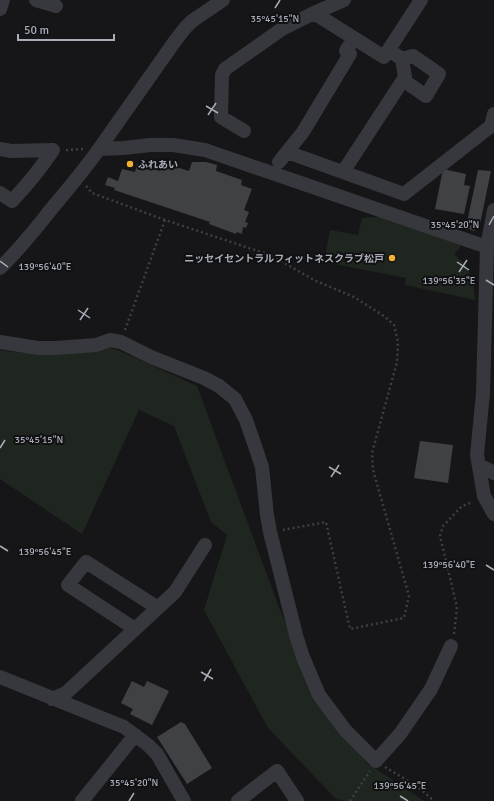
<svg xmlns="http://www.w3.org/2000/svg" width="494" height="801" font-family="Signika,'Noto Sans JP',sans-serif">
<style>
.green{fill:#1e261f}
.building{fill:#404145}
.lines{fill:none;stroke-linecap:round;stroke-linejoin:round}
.path{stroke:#3d3f44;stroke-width:2.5;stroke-dasharray:2 3;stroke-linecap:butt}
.minor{stroke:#37383d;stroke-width:14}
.ticks{fill:none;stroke:#a8adb8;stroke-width:1.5}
.poi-dot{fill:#f2b134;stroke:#111113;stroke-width:1.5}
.labels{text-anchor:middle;stroke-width:4;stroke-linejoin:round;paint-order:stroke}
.poi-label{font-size:10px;font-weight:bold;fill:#a8adb8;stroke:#111113;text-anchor:start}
.ticks-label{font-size:10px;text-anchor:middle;fill:#a8adb8;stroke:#111113;stroke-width:4;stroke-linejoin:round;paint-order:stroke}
</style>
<rect width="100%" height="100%" fill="#161618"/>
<!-- green -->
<path class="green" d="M396 216 447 236 461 246 454 254 466 266 473 282 475 300 405 285 406 278 324 262 330 230 358 235 362 218Z
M104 346 120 351 197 386 280 610 318 700 367 763 424 801H345L336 799 268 728 204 610 227 535 211 522 174 426 139 410 82 534 0 479V350L41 355Z"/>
<!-- building -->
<path class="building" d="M192 162H206L217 165 216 171 242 180 241 185 252 189 244 210 249 212 245 222 248 223 246 228 243 227 242 234 237 232 236 234 209 224 210 222 114 190 115 188 105 185 108 177 118 181 122 169 135 172 137 164 160 171 163 163 189 171Z
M443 169 466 174 464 185 470 186 464 214 435 209Z
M478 170 491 171 479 229 473 231 466 227Z
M420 441 453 445 448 483 414 478Z
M132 681 144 687 147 681 169 691 152 725 130 714 133 709 121 703Z
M181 722 185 724 212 768 187 784 157 737Z"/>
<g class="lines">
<!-- path -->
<path class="path" d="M66 150 83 149
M86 186 92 193 165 220 270 255 316 281 354 297 384 316 394 325 398 342 397 362 372 453 373 470 409 596 404 618 350 629 326 522 283 530
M125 330 165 220
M454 634 457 607 440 536 443 526 462 506 473 502
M385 767 418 787 434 801
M350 801 370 771"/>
<!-- minor -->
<path class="minor" d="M36 0 56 6
M0 9 3 0
M314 13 384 57 421 0
M402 59 413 56 439 74 426 96 403 80
M244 131 221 117 222 75 225 69 282 29 314 13 344 0
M0 149 11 151 53 150
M99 149 175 41 185 28 192 21 223 0
M287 152 404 194 491 126 494 114
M279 162 303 132 350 54 346 51 354 38
M343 172 405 77 402 59 389 50
M0 193 12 201C27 185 41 168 53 150
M494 210 487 247 483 393 477 455 484 496 494 514
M0 268C20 249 36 228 53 207 69 188 85 169 99 149L124 148 150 145H173L205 150 487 247
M0 342 38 348H56L96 345 110 340 121 342 151 357 204 378 219 386 235 399 246 420 256 449 262 467 267 515 270 532 296 635 303 657 319 695 345 730 376 761 400 734 431 689 451 646
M479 465 494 473
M135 629 68 585 86 562 158 608
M0 677 124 727 148 745 157 754 184 801
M52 699 66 693 175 592 205 545
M82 801 135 735
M238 801 277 771 297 801"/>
</g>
<!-- ticks -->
<path class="ticks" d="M275 8 280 0M206 106 218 113M208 115 216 103M489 225 494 216M0 261 8 267M457 262 469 270M459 272 467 260M486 280 494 285M78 310 90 318M80 320 88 308M0 448 5 440M329 467 341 474M331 477 339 465M0 546 8 551M486 565 494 570M201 672 213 679M204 681 211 669M400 796 408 801M129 801 134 793"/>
<!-- markers -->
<g class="poi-dot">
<circle cx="130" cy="164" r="4"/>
<circle cx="392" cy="258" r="4"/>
</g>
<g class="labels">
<!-- poi labels -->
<g class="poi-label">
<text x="138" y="168">ふれあい</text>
<text x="384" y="262" text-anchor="end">ニッセイセントラルフィットネスクラブ松戸</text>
</g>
</g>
<g class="ticks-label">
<text x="275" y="22">35°45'15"N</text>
<text x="455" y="228">35°45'20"N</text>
<text x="45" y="270">139°56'40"E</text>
<text x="449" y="284">139°56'35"E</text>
<text x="39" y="443">35°45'15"N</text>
<text x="45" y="555">139°56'45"E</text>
<text x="449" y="568">139°56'40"E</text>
<text x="134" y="786">35°45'20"N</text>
<text x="400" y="789">139°56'45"E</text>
</g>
<!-- scale -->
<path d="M18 34v6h96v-6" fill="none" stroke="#a8adb8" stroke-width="2"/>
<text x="24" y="34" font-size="12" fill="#a8adb8" stroke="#111113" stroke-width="3" paint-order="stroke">50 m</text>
</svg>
